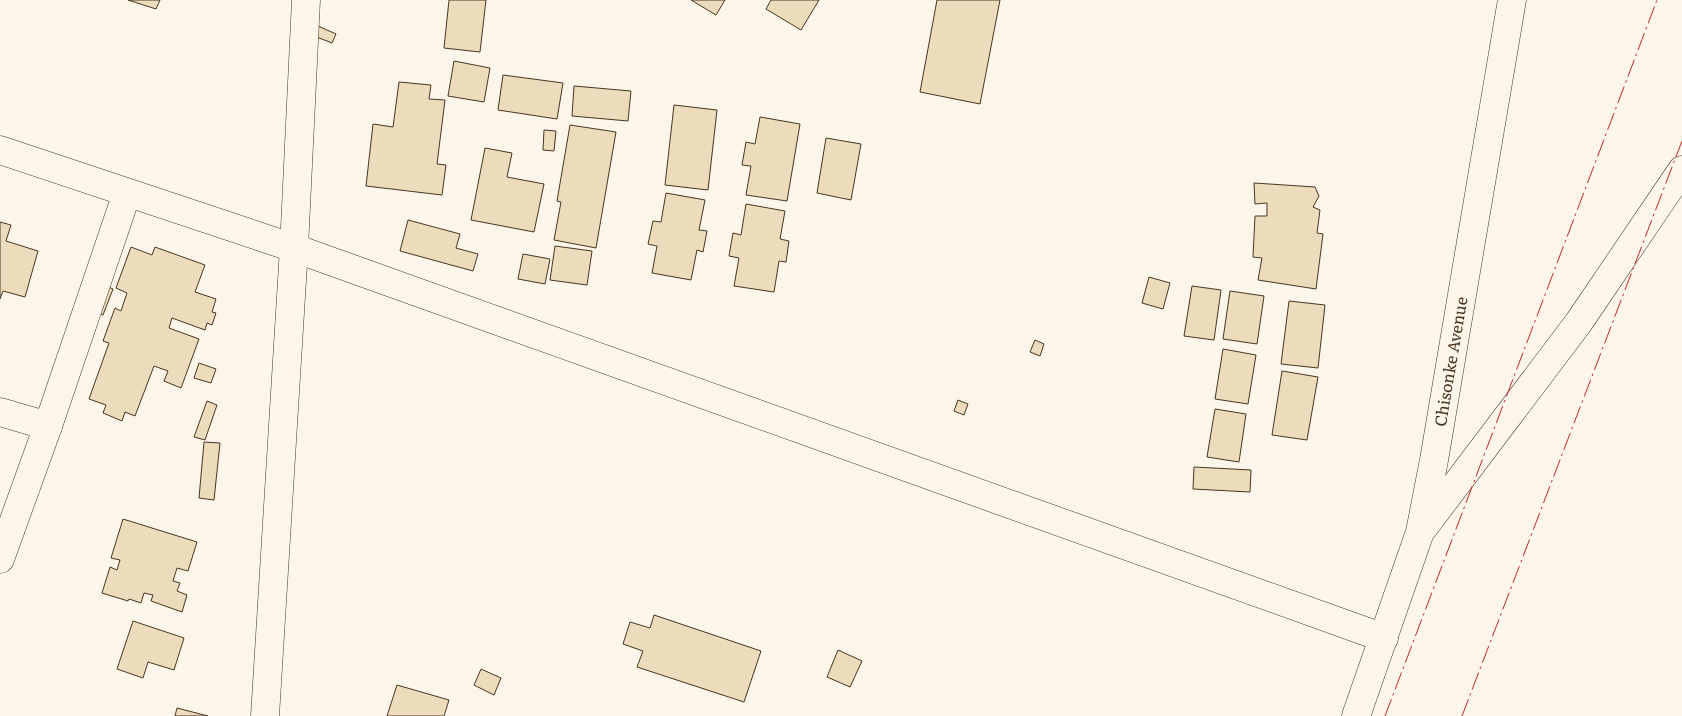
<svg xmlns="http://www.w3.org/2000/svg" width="1682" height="716" font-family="Literata,serif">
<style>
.building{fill:#ecdcbc;stroke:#4a3520}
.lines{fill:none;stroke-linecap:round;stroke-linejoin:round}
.minor-casing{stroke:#4a3520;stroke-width:29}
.minor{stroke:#fbf6e9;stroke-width:28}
.power{stroke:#c62828;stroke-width:1;stroke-dasharray:18 4 2.5 4;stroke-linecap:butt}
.labels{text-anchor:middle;stroke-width:4;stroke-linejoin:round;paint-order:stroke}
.street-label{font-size:16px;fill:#4a3520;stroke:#fbf6e9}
</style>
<rect width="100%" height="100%" fill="#fbf6e9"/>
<!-- building -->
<path class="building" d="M128 0H160L156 9Z
M449 0H486L480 52 444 48Z
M691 0H725L716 15Z
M771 0H819L801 30 766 9Z
M937 0H1000L980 104 920 92Z
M318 26 336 34 332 43 314 36Z
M454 61 490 68 484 102 448 96Z
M503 75 563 83 557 119 498 110Z
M399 82 431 85 429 99 445 100 437 164 446 165 442 195 366 186 373 124 393 127Z
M574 86 631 91 628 121 572 116Z
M674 105 717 110 708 190 665 185Z
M760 117 800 124 787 201 746 195 751 166 742 165 746 142 755 144Z
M570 125 616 132 596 248 554 240 561 202 557 201Z
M544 130 556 131 554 151 543 150Z
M826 138 861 144 851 200 817 193Z
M485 148 512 153 507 177 544 184 534 232 471 220Z
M1254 183 1315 187 1319 196 1313 207 1320 210 1317 233 1323 234 1316 289 1258 280 1262 258 1253 257 1255 216H1267V203L1255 204Z
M666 193 705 200 699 230 707 231 703 252 697 250 691 280 652 273 657 246 648 244 653 221 661 222Z
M746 204 785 211 780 239 789 241 786 262 779 261 774 292 734 286 739 258 729 256 733 233 741 235Z
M408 220 460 234 456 248 478 254 473 271 400 251Z
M0 222 11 225 6 241 38 251 25 297 3 291 0 299Z
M555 246 592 251 587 285 550 280Z
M131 247 152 255 155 247 205 265 195 292 216 299 212 312 216 313 212 325 207 323 205 330 172 318 169 328 199 339 181 388 164 381 168 371 154 366 135 416 125 412 122 421 103 413 106 405 89 399 109 343 103 341 115 308 121 311 127 293 116 288Z
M523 254 550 259 545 284 518 279Z
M1149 277 1170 283 1163 309 1142 303Z
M100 283 113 289 103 315 89 309Z
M1192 286 1221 290 1214 340 1184 336Z
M1230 291 1264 296 1257 344 1223 339Z
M1289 301 1325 305 1318 368 1281 364Z
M1035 340 1044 344 1040 356 1030 352Z
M1223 349 1256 355 1248 404 1215 399Z
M199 363 216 369 211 383 194 378Z
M1282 371 1318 377 1307 440 1272 435Z
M958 400 968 404 964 415 954 411Z
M207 401 217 405 205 440 194 437Z
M1215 409 1246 414 1239 462 1207 457Z
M204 442 220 443 214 500 199 498Z
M1194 467 1251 470 1250 492 1193 489Z
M123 519 197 542 188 571 177 568 173 581 180 583 177 591 187 595 182 612 151 601 153 595 144 593 141 603 129 599 128 601 102 593 110 567 117 570 120 560 111 558Z
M654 615 761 651 744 702 637 667 643 651 623 644 630 622 650 628Z
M133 621 184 638 174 670 148 662 143 678 117 669Z
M838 650 862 661 850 687 827 677Z
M481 669 501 678 494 695 474 685Z
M397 685 449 700 444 716H387Z
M177 708 208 716H175Z"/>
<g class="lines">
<defs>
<g id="minor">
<path d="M0 150 294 248 1384 638"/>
<path d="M0 412 48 426"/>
<path d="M1424 527 1579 322 1682 170"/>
<path d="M0 559 48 426 127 193"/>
<path d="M265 716 294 248 306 0"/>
<path id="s1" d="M1356 716 1420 532 1434 460 1512 0"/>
</g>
</defs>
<!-- minor casing -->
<use href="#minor" class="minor-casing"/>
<!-- minor -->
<use href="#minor" class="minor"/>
<!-- power -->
<path class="power" d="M1385 716 1657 0
M1462 716 1682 141"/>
</g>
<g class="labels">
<!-- street labels -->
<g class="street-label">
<text dy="6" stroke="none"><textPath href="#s1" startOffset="368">Chisonke Avenue</textPath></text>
</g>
</g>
</svg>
